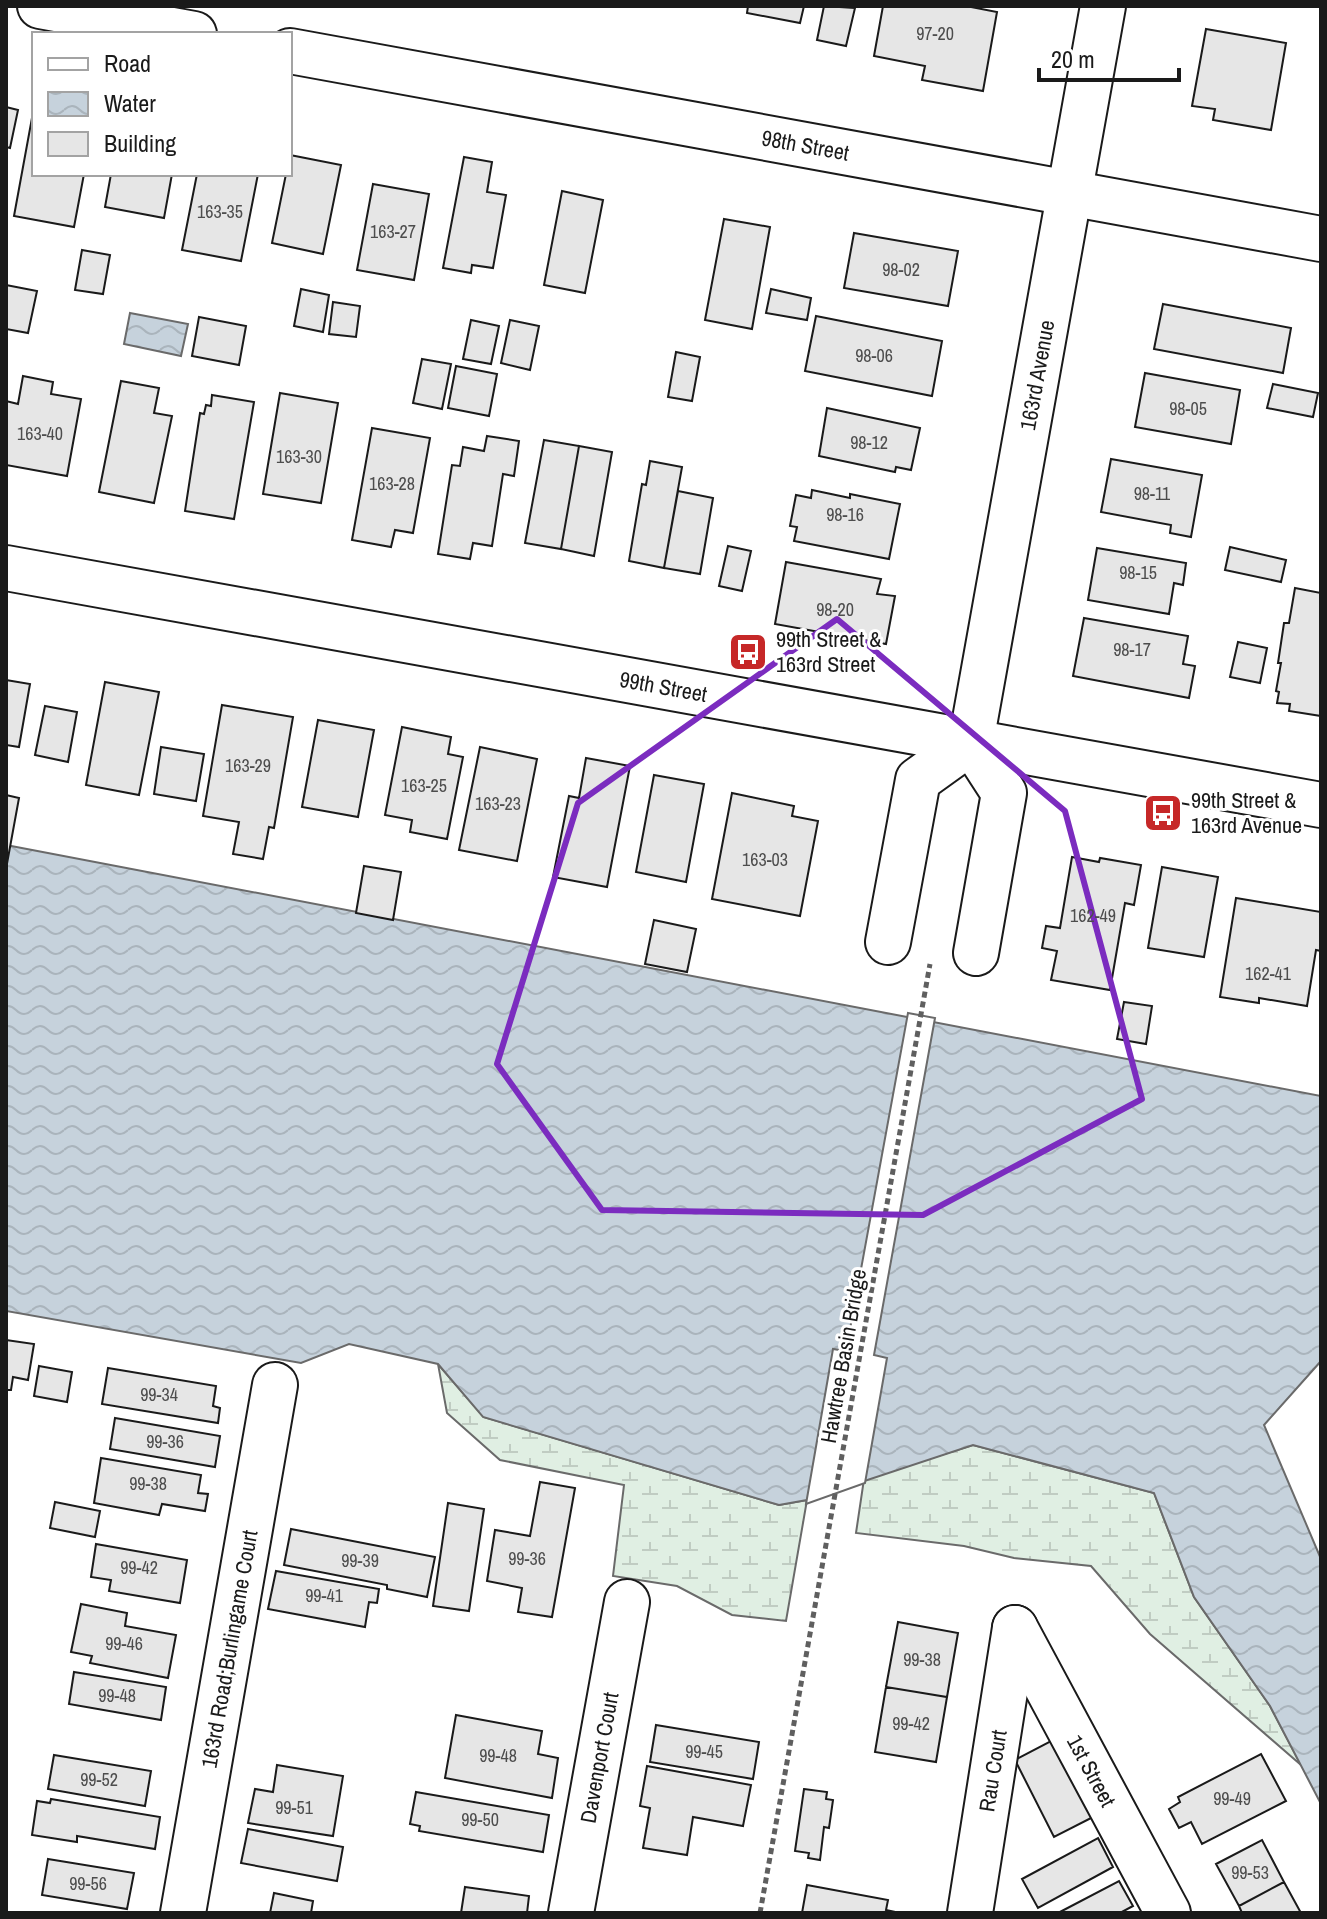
<svg xmlns="http://www.w3.org/2000/svg" width="1327" height="1919" font-family="'Archivo Narrow',sans-serif">
<style>
.wetland{fill:url(#wetland-marsh);stroke:#6a6a6a;stroke-width:2}
.water{fill:url(#water-waves);stroke:#6a6a6a;stroke-width:2}
.pier{fill:#fff;stroke:#6a6a6a;stroke-width:2}
.building{fill:#e6e6e6;stroke:#1a1a1a;stroke-width:2}
.lines{fill:none;stroke-linecap:round;stroke-linejoin:round}
.minor-casing{stroke:#1a1a1a;stroke-width:48}
.path{stroke:#5f5f5f;stroke-width:5;stroke-dasharray:6 4;stroke-linecap:butt}
.minor{stroke:#fff;stroke-width:44}
.marked{fill:none;stroke:#7b2cbf;stroke-width:6;stroke-linejoin:round}
.labels{text-anchor:middle;stroke-width:6;stroke-linejoin:round;paint-order:stroke}
.number-label{font-size:18px;fill:#4d4d4d}
.street-label{font-size:22px;fill:#1a1a1a;stroke:#fff}
.poi-label{font-size:22px;fill:#1a1a1a;stroke:#fff;text-anchor:start}
</style>
<defs>
<pattern id="wetland-marsh" width="20" height="14" patternUnits="userSpaceOnUse" patternTransform="scale(2)"><rect width="20" height="14" fill="#e0efe3"/><path d="M1 5h8M5 5V1M11 12h8M15 12V8" fill="none" stroke="#c0ccc2"/></pattern>
<pattern id="water-waves" width="16" height="10" patternUnits="userSpaceOnUse" patternTransform="scale(2)"><rect width="16" height="10" fill="#c6d2dc"/><path d="M0 5q4-4 8 0t8 0" fill="none" stroke="#aab4bc"/></pattern>
</defs>
<rect width="100%" height="100%" fill="#fff"/>
<!-- wetland -->
<path class="wetland" d="M438 1364 484 1417 779 1505 807 1500 786 1621 732 1615 677 1586 613 1576 624 1485 500 1460 447 1413Z
M973 1445 1154 1493 1194 1597 1270 1706 1301 1765 1150 1634 1091 1566 1014 1558 964 1546 856 1533 864 1479Z"/>
<!-- water -->
<path class="water" d="M130 313 188 324 181 356 124 344Z
M6 845 1321 1096V1361L1264 1425 1321 1559V1804L1270 1706 1194 1597 1154 1493 973 1445 807 1500 779 1505 483 1417 438 1364 349 1344 301 1363 6 1311Z"/>
<!-- pier -->
<path class="pier" d="M908 1013 935 1018 874 1355 887 1358 865 1483 806 1504 833 1349 846 1351Z"/>
<!-- building -->
<path class="building" d="M748 6H804L800 23 747 13Z
M824 6 855 8 846 46 817 40Z
M883 6H966L997 12 983 91 922 80 925 66 874 56Z
M1206 29 1286 43 1271 130 1213 120 1215 109 1192 106Z
M6 107 18 110 10 148 6 147Z
M34 107V174H84L74 227 14 216Z
M290 155 341 165 323 254 272 243 286 174H290Z
M464 157 492 162 487 192 506 195 493 268 472 265 471 273 443 268Z
M111 174H172L164 218 105 207Z
M197 174H258L241 261 182 250Z
M373 184 429 194 414 280 357 270Z
M562 191 603 200 585 293 544 285Z
M724 219 770 227 752 329 705 320Z
M854 233 958 251 948 306 844 288Z
M82 250 110 255 103 294 75 290Z
M6 285 37 291 28 333 6 329Z
M301 289 329 295 323 332 294 326Z
M771 289 811 298 807 320 766 313Z
M333 302 360 306 356 337 329 334Z
M1163 304 1291 328 1283 373 1154 349Z
M816 316 942 341 932 396 805 371Z
M199 317 246 326 239 365 192 356Z
M471 320 499 326 491 364 463 359Z
M510 320 539 326 530 370 501 363Z
M676 352 700 357 692 401 668 397Z
M422 359 451 364 442 409 413 403Z
M456 366 497 374 489 416 448 408Z
M1145 373 1240 390 1231 444 1135 427Z
M23 376 53 382 51 394 81 399 67 476 6 465V401L18 404Z
M121 381 159 388 154 413 172 416 154 503 99 492Z
M1273 384 1318 393 1313 417 1267 408Z
M280 393 338 403 321 503 263 494Z
M212 395 254 402 234 519 185 511 200 413 204 414 206 405 211 406Z
M827 408 920 428 911 470 896 467 895 472 819 456Z
M372 428 430 438 413 533 395 530 391 547 352 540Z
M487 436 519 441 514 476 503 474 492 546 473 543 470 559 438 554 452 465 460 466 463 447 484 451Z
M544 440 579 446 561 549 525 543Z
M579 446 612 452 594 556 561 549Z
M1111 459 1202 475 1191 537 1170 533 1171 525 1101 512Z
M650 461 682 467 664 568 629 561 642 484 646 485Z
M812 490 850 498V494L900 504 889 559 794 541 797 527 790 526 796 495 811 498Z
M678 491 713 498 700 574 664 568Z
M728 546 751 551 742 591 719 586Z
M1230 547 1286 560 1281 582 1225 570Z
M1097 548 1186 563 1183 585 1174 583 1169 614 1088 600Z
M786 562 881 579 877 594 895 596 886 644 775 624Z
M1295 588 1321 593V716L1289 711 1290 704 1277 703 1279 692 1276 691 1281 663H1278L1284 623H1289Z
M1084 618 1188 636 1183 664 1195 666 1189 698 1073 676Z
M1238 642 1267 648 1260 683 1230 677Z
M6 680 30 684 19 747 6 745Z
M105 682 159 692 139 795 86 785Z
M222 705 293 717 274 828 269 827 263 859 233 854 239 822 203 816Z
M45 706 77 712 68 762 35 755Z
M318 720 374 730 358 817 302 807Z
M402 727 451 737 448 754 463 757 447 839 410 832 412 820 385 815Z
M161 747 204 754 196 801 154 794Z
M480 747 537 759 517 861 459 850Z
M586 758 630 766 607 887 553 877 569 796 579 798Z
M654 775 704 784 686 882 636 872Z
M732 793 794 806 792 816 818 821 800 916 712 899Z
M6 795 19 798 6 869Z
M1072 857 1099 862 1100 858 1141 865 1134 905 1125 903 1110 990 1051 980 1057 951 1042 948 1046 926 1060 928Z
M364 866 401 872 393 920 356 913Z
M1162 867 1218 877 1204 957 1148 948Z
M1236 898 1321 912V951L1316 950 1307 1006 1259 998V1003L1220 997Z
M654 920 696 929 687 972 645 964Z
M1124 1002 1152 1006 1146 1044 1117 1039Z
M6 1340 34 1344 28 1380 13 1377 11 1390H6Z
M39 1366 72 1372 67 1402 34 1396Z
M108 1368 216 1386 213 1406 220 1408 218 1423 102 1404Z
M115 1418 220 1436 215 1467 110 1449Z
M101 1458 201 1475 198 1493 208 1494 205 1511 162 1504 159 1515 94 1503Z
M540 1482 575 1488 552 1617 518 1612 522 1588 487 1581 495 1530 530 1536Z
M55 1502 100 1511 95 1537 50 1528Z
M448 1503 484 1509 469 1611 433 1606Z
M291 1529 435 1557 427 1597 387 1589V1585L284 1565Z
M96 1544 187 1560 180 1603 109 1591 111 1580 91 1577Z
M276 1571 379 1589 377 1603 369 1602 365 1627 268 1609Z
M81 1604 127 1613 125 1626 176 1635 168 1678 90 1663 92 1656 71 1652Z
M898 1622 958 1633 947 1697 886 1687Z
M74 1672 166 1687 161 1720 69 1704Z
M886 1687 947 1697 936 1762 875 1752Z
M456 1715 542 1731 538 1754 558 1758 552 1798 445 1778Z
M656 1725 759 1742 753 1779 650 1762Z
M1051 1741 1081 1798 1087 1795 1097 1815 1054 1837 1015 1760Z
M1261 1754 1286 1801 1202 1844 1191 1822 1179 1828 1169 1809 1180 1802 1178 1797Z
M54 1755 151 1771 145 1806 48 1789Z
M277 1765 343 1776 333 1836 248 1823 255 1789 273 1792Z
M647 1766 751 1785 743 1826 693 1817 687 1855 643 1848 650 1808 640 1806Z
M804 1789 827 1792 826 1799 833 1800 829 1828 824 1827 820 1860 808 1858 809 1853 795 1851Z
M416 1792 549 1815 543 1852 419 1831 420 1826 410 1824Z
M51 1799 160 1817 155 1849 77 1836V1842L32 1835 37 1801 50 1803Z
M248 1829 343 1847 337 1881 241 1863Z
M1098 1838 1113 1867 1038 1908 1022 1879Z
M1262 1840 1284 1882 1239 1906 1216 1864Z
M48 1859 134 1873 127 1909 42 1895Z
M1119 1881 1133 1906 1120 1913H1058Z
M1284 1882 1301 1913H1242L1239 1906Z
M807 1885 888 1900 886 1910 900 1913H802Z
M465 1887 529 1896 527 1913H461Z
M274 1893 313 1901 311 1913H270Z"/>
<g class="lines">
<defs>
<g id="minor">
<path d="M40 6 194 34"/>
<path id="s1" d="M290 51 1321 239"/>
<path id="s2" d="M6 568 1321 805"/>
<path d="M888 942 918 780 971 742"/>
<path id="s3" d="M976 953 1004 793 971 742 1103 6"/>
<path id="s4" d="M1015 1628 1168 1913"/>
<path id="s5" d="M183 1913 275 1385"/>
<path id="s6" d="M571 1913 627 1602"/>
<path id="s7" d="M970 1913 1015 1628"/>
</g>
</defs>
<!-- minor casing -->
<use href="#minor" class="minor-casing"/>
<!-- path -->
<path class="path" d="M760 1913 930 964"/>
<!-- minor -->
<use href="#minor" class="minor"/>
</g>
<!-- marked area -->
<path class="marked" d="M837 619 1065 811 1142 1099 923 1215 602 1210 497 1064 578 803Z"/>
<!-- icons -->
<defs>
<symbol id="bus-square" viewBox="-11 -11 22 22"><rect x="-9" y="-9" width="18" height="18" rx="4" fill="#c62828" stroke="#fff"/><path d="M-5-6H5V4H4V6H2V4H-2V6H-4V4H-5ZM-3.5-4V0h7V-4ZM-3.5 1.2v1.5H-2V1.2ZM2 1.2v1.5H3.5V1.2Z" fill="#fff"/></symbol>
</defs>
<g fill-rule="evenodd">
<use href="#bus-square" x="726" y="630" width="44" height="44"/>
<use href="#bus-square" x="1141" y="791" width="44" height="44"/>
</g>
<g class="labels">
<!-- number labels -->
<g class="number-label">
<text x="935" y="40">97-20</text>
<text x="220" y="218">163-35</text>
<text x="393" y="238">163-27</text>
<text x="901" y="276">98-02</text>
<text x="874" y="362">98-06</text>
<text x="1188" y="415">98-05</text>
<text x="40" y="440">163-40</text>
<text x="869" y="449">98-12</text>
<text x="299" y="463">163-30</text>
<text x="392" y="490">163-28</text>
<text x="1152" y="500">98-11</text>
<text x="845" y="521">98-16</text>
<text x="1138" y="579">98-15</text>
<text x="835" y="616">98-20</text>
<text x="1132" y="656">98-17</text>
<text x="248" y="772">163-29</text>
<text x="424" y="792">163-25</text>
<text x="498" y="810">163-23</text>
<text x="765" y="866">163-03</text>
<text x="1093" y="922">162-49</text>
<text x="1268" y="980">162-41</text>
<text x="159" y="1401">99-34</text>
<text x="165" y="1448">99-36</text>
<text x="148" y="1490">99-38</text>
<text x="527" y="1565">99-36</text>
<text x="360" y="1567">99-39</text>
<text x="139" y="1574">99-42</text>
<text x="324" y="1602">99-41</text>
<text x="124" y="1650">99-46</text>
<text x="922" y="1666">99-38</text>
<text x="117" y="1702">99-48</text>
<text x="911" y="1730">99-42</text>
<text x="704" y="1758">99-45</text>
<text x="498" y="1762">99-48</text>
<text x="99" y="1786">99-52</text>
<text x="1232" y="1805">99-49</text>
<text x="294" y="1814">99-51</text>
<text x="480" y="1826">99-50</text>
<text x="1250" y="1879">99-53</text>
<text x="88" y="1890">99-56</text>
</g>
<!-- street labels -->
<g class="street-label">
<text dy="8" stroke="none"><textPath href="#s1" startOffset="524">98th Street</textPath></text>
<text dy="8" stroke="none"><textPath href="#s3" startOffset="596">163rd Avenue</textPath></text>
<text dy="8" stroke="none"><textPath href="#s2" startOffset="668">99th Street</textPath></text>
<text transform="translate(843 1356) rotate(-80)" y="8">Hawtree Basin Bridge</text>
<text dy="8" stroke="none"><textPath href="#s5" startOffset="268">163rd Road;Burlingame Court</textPath></text>
<text dy="8" stroke="none"><textPath href="#s6" startOffset="158">Davenport Court</textPath></text>
<text dy="8" stroke="none"><textPath href="#s7" startOffset="144">Rau Court</textPath></text>
<text dy="8" stroke="none"><textPath href="#s4" startOffset="162">1st Street</textPath></text>
</g>
<!-- poi labels -->
<g class="poi-label">
<text x="776" y="647">99th Street &amp;<tspan x="776" dy="25">163rd Street</tspan></text>
<text x="1191" y="808">99th Street &amp;<tspan x="1191" dy="25">163rd Avenue</tspan></text>
</g>
</g>
<!-- border -->
<rect width="1327" height="1919" fill="none" stroke="#1a1a1a" stroke-width="16"/>
<!-- legend -->
<rect x="32" y="32" width="260" height="144" fill="#ffffff" stroke="#a3a3a3" stroke-width="2"/>
<rect x="48" y="58" width="40" height="12" fill="#ffffff" stroke="#a3a3a3" stroke-width="2"/>
<text x="104" y="72" font-size="24" fill="#1a1a1a">Road</text>
<rect x="48" y="92" width="40" height="24" fill="url(#water-waves)" stroke="#a3a3a3" stroke-width="2"/>
<text x="104" y="112" font-size="24" fill="#1a1a1a">Water</text>
<rect x="48" y="132" width="40" height="24" fill="#e6e6e6" stroke="#a3a3a3" stroke-width="2"/>
<text x="104" y="152" font-size="24" fill="#1a1a1a">Building</text>
<!-- scale -->
<path d="M1039 68v12h140v-12" fill="none" stroke="#1a1a1a" stroke-width="4"/>
<text x="1051" y="68" font-size="24" fill="#1a1a1a" stroke="#ffffff" stroke-width="6" paint-order="stroke">20 m</text>
</svg>
